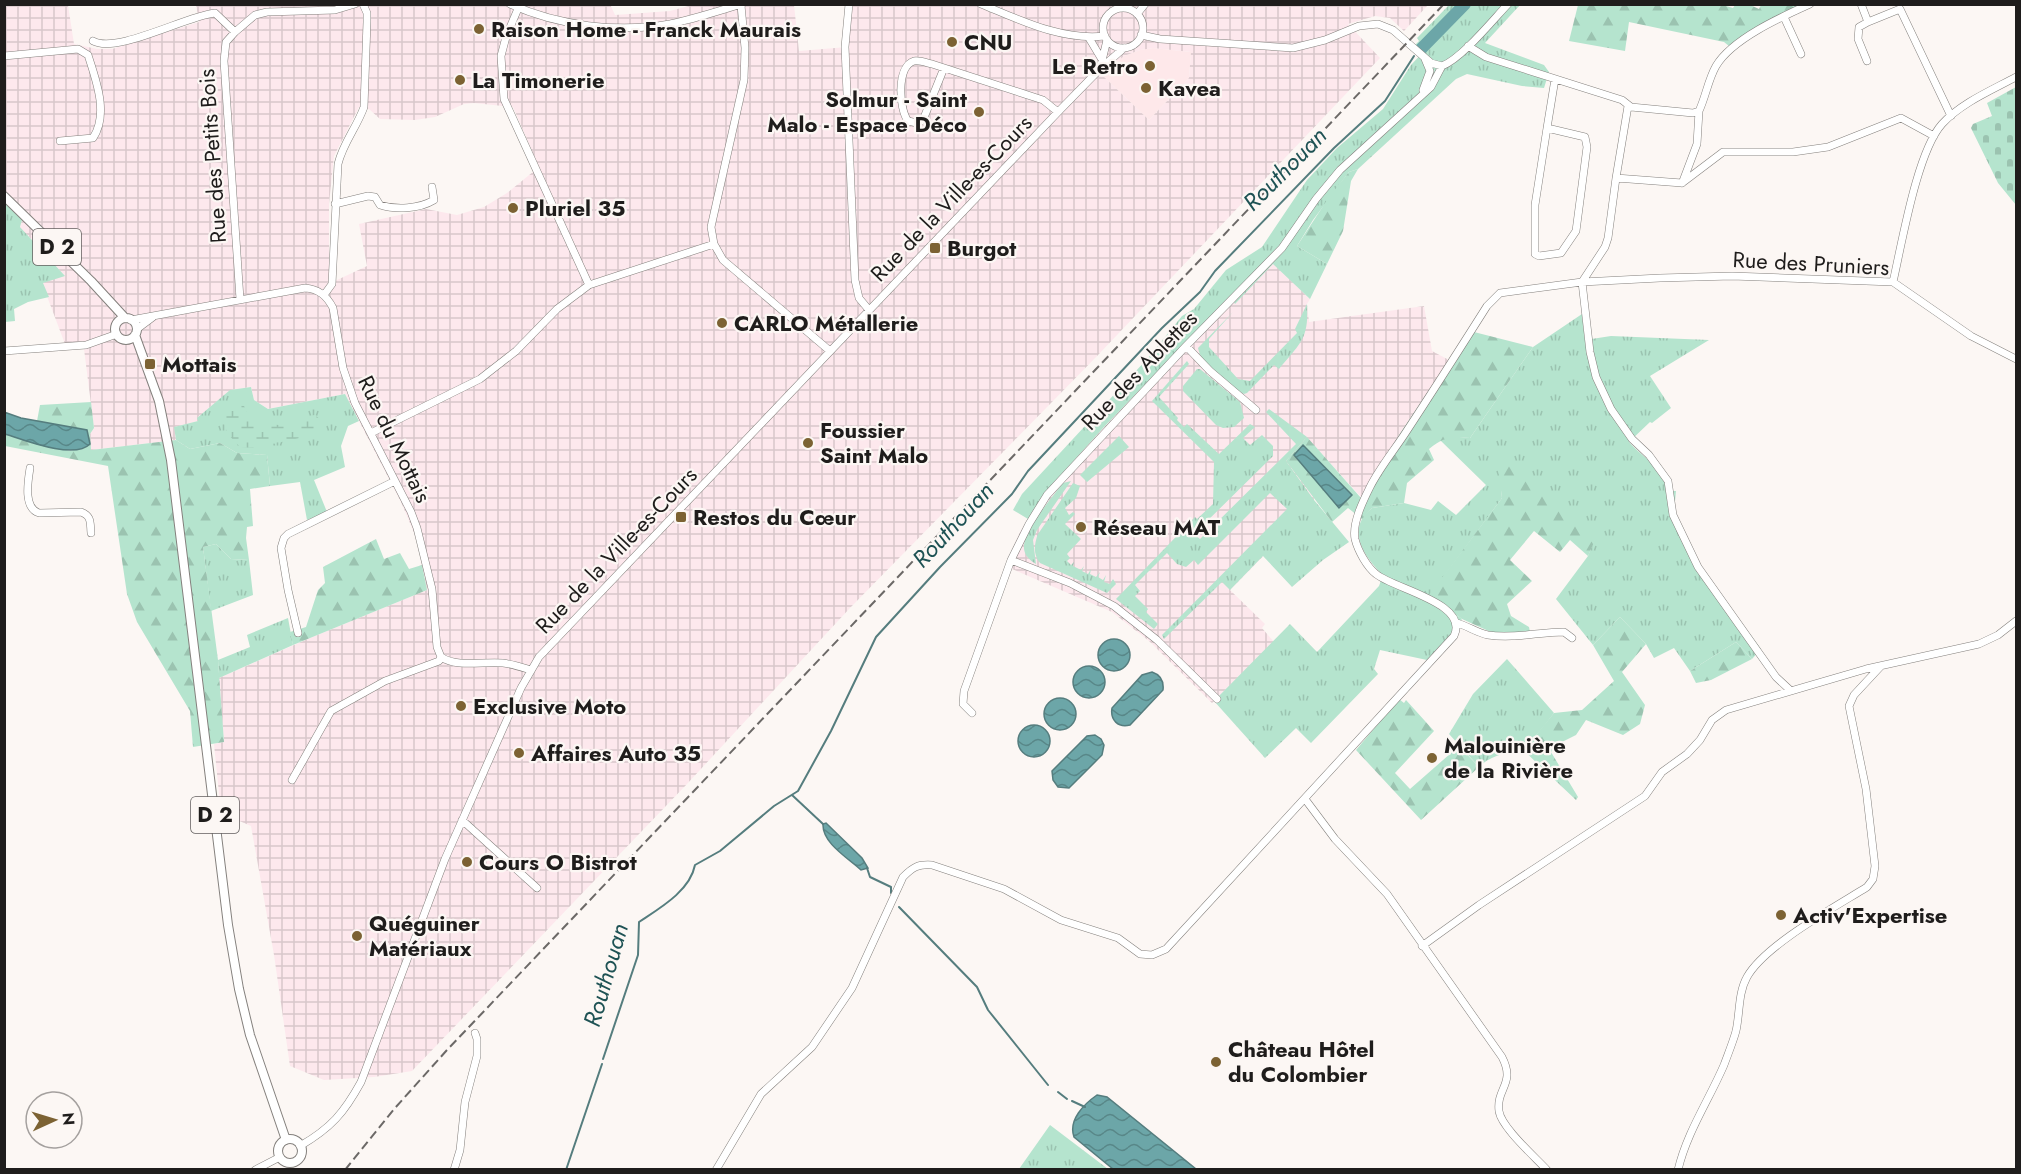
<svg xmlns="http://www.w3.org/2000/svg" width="2021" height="1174" font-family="Jost,sans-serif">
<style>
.commercial{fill:#fee8ea}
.industrial{fill:url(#industrial-grid);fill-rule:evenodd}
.grass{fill:url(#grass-tufts)}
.forest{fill:url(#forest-firs);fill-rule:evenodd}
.wetland{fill:url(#wetland-marsh)}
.cemetery{fill:url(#cemetery-stones)}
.water{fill:url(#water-waves);stroke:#557d7e;stroke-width:1.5}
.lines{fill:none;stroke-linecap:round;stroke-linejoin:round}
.stream{stroke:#557d7e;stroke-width:2}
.river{stroke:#6ca6a8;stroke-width:12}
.minor-casing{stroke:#84807d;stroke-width:8}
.major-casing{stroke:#84807d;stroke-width:10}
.minor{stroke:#fff;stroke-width:7}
.major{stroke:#fff;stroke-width:8}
.rail{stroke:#6c6967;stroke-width:2;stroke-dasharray:9 4.5;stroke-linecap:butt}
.poi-dot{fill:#7c6233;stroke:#fcf7f4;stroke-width:2}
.labels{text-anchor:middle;stroke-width:4.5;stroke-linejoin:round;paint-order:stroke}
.shield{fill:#fcf7f4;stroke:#615e5d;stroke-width:1.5}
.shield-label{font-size:21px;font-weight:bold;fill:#1f1d1c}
.poi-label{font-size:22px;font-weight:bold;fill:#1f1d1c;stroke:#fcf7f4;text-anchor:start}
.street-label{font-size:22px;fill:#1f1d1c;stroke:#fcf7f4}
.water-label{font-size:24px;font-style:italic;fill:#1e5254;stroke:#fcf7f4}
</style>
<defs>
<pattern id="industrial-grid" width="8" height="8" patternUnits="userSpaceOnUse" patternTransform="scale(1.5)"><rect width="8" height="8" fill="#fde8ed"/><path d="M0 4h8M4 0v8" fill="none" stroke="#d8c7cb"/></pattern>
<pattern id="grass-tufts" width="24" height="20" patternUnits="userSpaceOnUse" patternTransform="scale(1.5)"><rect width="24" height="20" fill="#b5e4ce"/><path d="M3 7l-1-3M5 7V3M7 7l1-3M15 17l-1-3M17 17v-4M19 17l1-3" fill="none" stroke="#9bc3b0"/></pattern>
<pattern id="forest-firs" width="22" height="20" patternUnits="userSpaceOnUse" patternTransform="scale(1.5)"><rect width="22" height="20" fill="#b5e4ce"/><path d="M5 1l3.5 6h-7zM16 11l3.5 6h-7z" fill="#9bc3b0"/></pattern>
<pattern id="wetland-marsh" width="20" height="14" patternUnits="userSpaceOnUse" patternTransform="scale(1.5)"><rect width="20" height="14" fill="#b5e4ce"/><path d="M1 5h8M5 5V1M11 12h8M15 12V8" fill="none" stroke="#9bc3b0"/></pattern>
<pattern id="cemetery-stones" width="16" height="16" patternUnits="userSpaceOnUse" patternTransform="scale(1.5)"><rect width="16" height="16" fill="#b5e4ce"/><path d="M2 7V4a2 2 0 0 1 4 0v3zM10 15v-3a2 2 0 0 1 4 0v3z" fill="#9bc3b0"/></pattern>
<pattern id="water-waves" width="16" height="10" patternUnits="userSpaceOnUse" patternTransform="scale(1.5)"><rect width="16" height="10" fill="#6ca6a8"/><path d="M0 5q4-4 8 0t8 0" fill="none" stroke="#588788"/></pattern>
</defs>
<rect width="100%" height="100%" fill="#fcf7f4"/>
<!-- commercial -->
<path class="commercial" d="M1153 48 1191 52 1189 78 1149 120 1102 75 1124 56 1140 50Z"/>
<!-- industrial -->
<path class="industrial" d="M610 4 615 15 670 11 696 4 794 5 799 51 847 47 853 5H1428L1404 31 1390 18 1375 16 1348 24 1380 58 1099 354 850 608 687 784 412 1071 374 1077 324 1080 290 1066 274 955 251 826 221 813 214 744 224 742 219 678 310 638 427 590 418 542 401 502 345 394 268 409 254 400 251 387 231 390 198 417V421L175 427 176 440 91 450 90 434 94 428 83 341 65 344 42 283 64 275 20 227 22 220 5 202 4 5H68L74 44 97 49H112L199 22 196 5ZM1153 48 1191 52 1189 78 1149 120 1102 75 1124 56 1140 50ZM474 103 513 107 539 167 507 193 484 207 457 215 426 209 359 224 367 266 337 280 329 278V204L334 156 359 107 369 109 380 119 415 120 435 117 464 104Z
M1268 258 1310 299 1307 304 1309 322 1424 306 1432 351 1449 360 1401 432 1362 498 1307 438 1314 500 1286 533 1230 590 1265 624 1262 628 1274 642 1212 703 1149 641 1112 612 1005 566 1020 532 1052 485 1104 427Z"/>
<!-- grass -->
<path class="grass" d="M1449 5H1520L1485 43 1544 65 1549 72 1544 88 1522 86 1467 74 1456 79 1358 169 1349 172 1313 220 1297 246 1327 264 1310 299 1273 264 1235 304 1234 302 1272 263 1234 292 1104 427 1052 485 1028 519 1013 510 1022 494 1147 359 1182 316 1194 309 1226 270 1262 247 1307 180 1337 148 1383 109 1411 65 1425 50 1415 45 1419 41 1417 38Z
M4 202 22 220 20 227 65 276 43 283 49 297 28 302 14 309 15 321 5 322Z
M1307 304C1309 340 1300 343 1279 369L1274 365 1247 393 1244 394C1227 384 1202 368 1198 348L1233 312 1209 339V347L1238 379 1250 381 1297 333 1295 329Z
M1582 314 1585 340 1611 336 1709 340 1650 376 1671 408 1652 423 1650 422 1629 442C1645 460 1661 464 1668 491H1676L1674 512 1690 547 1708 577 1761 649 1752 659 1736 642 1690 671 1674 648 1654 658 1646 644 1620 617 1593 645 1556 599 1588 556 1597 533 1501 489 1502 498 1430 595 1462 619 1452 633 1427 660 1380 650 1374 669 1378 674 1311 743 1296 728 1265 758 1214 701 1290 624 1317 652 1379 586 1383 575C1369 562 1351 539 1362 519 1364 515 1369 511 1372 508L1404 503 1431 510 1438 501 1456 515 1486 485 1440 440 1449 436 1470 438 1533 347Z
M1187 361 1189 364 1159 397 1178 418 1177 420 1184 427 1187 424 1219 454 1250 424 1255 427 1243 438 1250 445 1262 435 1273 446V456L1194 534 1200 539 1296 444 1266 412 1269 409 1307 437 1286 461 1314 500 1349 542 1323 560 1292 587 1263 556 1230 590 1222 582 1164 639 1162 635 1287 509 1270 493 1198 565 1194 560 1186 567 1177 564 1167 553 1135 585 1140 591 1135 596 1148 609 1146 612 1158 624 1154 629 1116 599 1195 517 1197 519 1213 504 1214 462 1152 401Z
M1197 369H1200L1240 402 1244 418 1234 427 1223 428 1216 425 1183 391V386Z
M251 387 254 400 268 409 345 394 359 421 348 426 341 446 345 467 314 480 327 512 307 520 300 482 270 486 267 455 237 453 220 443 190 449 176 440 174 427 198 421 197 418 230 390Z
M1119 436 1129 447 1087 482 1080 475Z
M1071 481 1037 530 1033 540 1036 564C1029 560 1023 554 1024 545 1025 529 1053 496 1063 483Z
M1073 483 1080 486 1076 498 1065 508 1069 515 1073 512 1075 514 1065 524 1081 539 1067 554 1070 558 1067 561 1071 565 1074 562 1073 566 1081 570 1084 566 1082 571 1088 574 1091 569 1090 574 1096 577 1100 572 1098 577 1103 580 1106 575 1104 582 1110 584 1113 579 1116 584 1107 593 1040 563C1033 555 1034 544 1038 534Z
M216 544 231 559 249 560 253 595 211 611 203 547Z
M288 618 293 645 219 678 218 660 250 647 247 635Z
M1507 659 1554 713C1545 725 1535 739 1521 747 1506 756 1495 752 1479 767L1449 734 1473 694Z
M1050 1125 1108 1169H1019Z"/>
<!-- forest -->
<path class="forest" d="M1719 4 1733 8 1735 5 1748 4 1759 9 1761 5H1801L1779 15 1729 46 1724 42 1629 22 1625 51 1569 41 1578 5Z
M1358 169 1351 181 1343 231 1327 264 1297 246 1329 197 1349 172Z
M1474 332 1533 347 1470 438C1450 437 1445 436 1429 449L1434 460 1407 483 1404 503 1372 508 1362 519 1348 508 1332 522 1286 461 1307 437 1361 498 1401 432 1449 360 1455 363ZM1302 445 1352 495 1339 507Z
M91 402 94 428 90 434 91 450 176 440 190 449 220 443 237 453 267 455 270 486 250 489 253 526 247 527 246 538 249 560 231 559 216 544 203 547 218 660 224 742 193 747 190 711 137 622 127 594 108 466 5 446 4 434 70 451 86 447 51 424 37 421 40 405Z
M1504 461 1598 533 1588 556 1570 540 1560 552 1534 531 1510 560 1532 581 1507 604 1511 616 1529 627 1531 637 1493 633 1462 619 1429 595 1502 498 1498 468Z
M376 539 384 559 400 553 409 569 422 565 427 590 293 645 290 632 306 627 318 590 325 583 323 567Z
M1620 617 1646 644 1622 672 1645 705 1640 724 1623 735 1586 720 1576 735 1560 743 1551 752 1578 797 1576 800 1521 748 1536 735 1554 713 1582 710 1614 681 1593 645Z
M1736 642 1752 659 1711 680 1696 683 1690 671Z
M1399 699 1404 703 1406 700 1434 731 1395 773 1410 789 1459 746 1479 767 1421 820 1356 750Z"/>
<!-- wetland -->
<path class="wetland" d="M235 405 244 406 253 423 279 425 315 415 322 421 318 434 254 448 240 447C228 435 222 429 225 412Z"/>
<!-- cemetery -->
<path class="cemetery" d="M2016 87V205L1998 183 1971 128 1973 124 1992 116 1987 103Z"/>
<!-- water -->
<path class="water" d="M4 412 21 418 87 430 90 444C74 460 24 440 5 434Z
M1303 445 1352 495 1339 508 1294 455Z
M1098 655a16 16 0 1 1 32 0a16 16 0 1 1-32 0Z
M1073 682a16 16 0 1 1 32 0a16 16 0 1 1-32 0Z
M1152 672C1161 675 1164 681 1163 690L1130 725C1118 728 1110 720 1112 708L1142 675Z
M1044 714a16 16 0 1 1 32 0a16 16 0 1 1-32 0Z
M1018 741a16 16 0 1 1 32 0a16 16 0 1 1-32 0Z
M1095 735 1101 739 1104 745 1102 755 1069 788 1058 787 1053 780 1052 771 1087 736Z
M826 823 862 858 868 868 861 870C848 858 822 843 823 824Z
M1097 1095 1107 1097 1196 1169H1113L1074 1137C1068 1120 1084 1104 1097 1095Z"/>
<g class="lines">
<!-- stream -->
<path class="stream" d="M792 795 823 824
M867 868 870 877 891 887V893
M899 907 977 987 988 1010 1048 1085
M603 1059 638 955 639 922C660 908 690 891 695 865L720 851 774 806 798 791 831 731 876 637 940 567 1012 494 1028 471 1162 328 1200 292 1215 271 1334 148 1385 101 1414 56
M1058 1092 1067 1099
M1072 1101 1085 1107
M566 1170 602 1064"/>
<!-- river -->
<path class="river" d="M1421 49 1465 4"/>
<defs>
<path id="minor" d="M510 4C559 26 617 33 670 24 694 19 718 11 742 4
M520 4 506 37 501 56 504 99 589 285
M849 4 845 47 855 280 859 298 869 310
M981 4C1020 20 1062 41 1105 36
M1861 4 1868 22 1859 27 1858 39 1867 61
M741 5 745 48 744 80 711 227 714 244 723 260 830 351
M1103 28a20 20 0 1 1 40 0a20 20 0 1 1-40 0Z
M1137 14 1145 4
M1784 17 1801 54
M1868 22 1900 9 1951 116
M1141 35 1160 39 1293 48 1325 40 1359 26 1378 24 1393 30 1431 63 1442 66C1462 58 1492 21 1508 4
M1089 38 1101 58
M93 41C117 54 186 16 215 13L235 32
M1468 46 1486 57 1622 100 1631 107 1693 113 1699 111C1706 96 1708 80 1716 66 1732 39 1781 17 1810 4
M4 56 78 49 88 55C96 80 109 114 93 138L60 141
M944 68 923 120 917 123 908 121C899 109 896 67 914 61 920 60 927 63 932 64L1043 100 1058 112
M1100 69 1107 40
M1423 90 1430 71 1425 59
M1547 128 1535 205V254L1539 256 1561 253 1576 231 1587 147 1585 137 1547 128 1555 79
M1616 178 1682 183
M1683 181 1697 144 1699 111
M1682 183 1723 152H1793L1828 147 1901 118 1934 136
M335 204 368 196 375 197 380 205C396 210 419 209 434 200L432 187
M1582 282 1590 352 1596 377 1611 409 1632 439 1649 455 1668 481 1673 515 1698 567 1776 677 1790 690
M1582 282 1605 247 1608 238 1616 178 1628 106
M1893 282C1902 243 1917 152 1942 124 1961 103 1992 90 2016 77
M324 295 332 284 338 164C343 143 357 127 364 107L367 22V13L363 4
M240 299 224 61 226 42 235 32 255 15 267 12 335 10 355 4
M131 320 305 288C319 289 327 296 333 308L343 368 355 403 411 512 417 528 432 589 437 647 441 657
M137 329 153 317
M1186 346 1210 371 1256 410
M4 351 86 345 117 334
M371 433 480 379 516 351 557 309 589 285 714 244
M30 468C28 481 23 508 39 513L81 512C92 516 90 523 91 533
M1011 560 1070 583 1114 606 1157 640 1217 699
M1457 623C1468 626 1477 633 1488 635 1514 639 1539 632 1564 632L1572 638
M298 633 288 590 281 548 284 538 288 534 395 481
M441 657C457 668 484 661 503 663 512 664 521 667 531 670
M972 713 963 704 964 691 1011 560 1029 524 1047 495 1186 346 1282 248 1316 199 1340 170 1431 87 1442 66
M292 780 331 711 385 681 439 661 441 657
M1305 799 1335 839 1387 894 1502 1057C1516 1084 1496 1088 1499 1111 1501 1127 1535 1157 1547 1170
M462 820 537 888
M1422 946 1479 905 1645 796 1662 772 1687 754 1700 740 1712 720 1726 710 1866 669 1979 644 1998 635 2016 621
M300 1146C331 1128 344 1113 361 1082L445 859 521 688 539 657 1058 112 1100 69 1124 48
M255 1170 280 1157
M454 1170 460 1150 465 1102 477 1056V1039L475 1033
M716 1170 761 1094 812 1047 852 988 903 877C913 867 918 864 932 865L1004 889 1061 920 1118 938 1140 954 1152 955 1166 949 1454 636C1470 603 1394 589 1376 574 1367 567 1358 551 1355 539 1352 523 1363 501 1370 487 1380 467 1396 448 1408 429 1435 388 1461 347 1487 306L1500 293 1582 282 1660 278 1732 276 1893 282 1971 336 2016 359
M1678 1170C1687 1132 1709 1100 1724 1065 1728 1054 1733 1042 1736 1031 1740 1013 1738 993 1747 977 1765 945 1835 907 1867 887L1873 879 1875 866 1866 789 1849 706 1854 695 1880 667"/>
<path id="major" d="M4 196 91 281 125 318
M115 329a11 11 0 1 1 22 0a11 11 0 1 1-22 0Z
M135 335 159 401 171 460 228 925 239 989 250 1035 286 1140
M278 1151a12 12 0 1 1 24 0a12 12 0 1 1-24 0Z"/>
</defs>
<!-- minor casing -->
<use href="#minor" class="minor-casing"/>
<!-- major casing -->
<use href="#major" class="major-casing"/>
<!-- minor -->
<use href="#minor" class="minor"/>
<!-- major -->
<use href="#major" class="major"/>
<!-- rail -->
<path class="rail" d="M345 1170 395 1108 447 1050 1444 4"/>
</g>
<!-- markers -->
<g class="poi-dot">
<circle cx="479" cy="29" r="6"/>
<circle cx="952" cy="42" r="6"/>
<circle cx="1150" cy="66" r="6"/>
<circle cx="460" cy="80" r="6"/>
<circle cx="1146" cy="88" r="6"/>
<circle cx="979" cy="112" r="6"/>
<circle cx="513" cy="208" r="6"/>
<rect x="929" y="242" width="12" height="12" rx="3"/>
<circle cx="722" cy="323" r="6"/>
<rect x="144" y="358" width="12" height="12" rx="3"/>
<circle cx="808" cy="443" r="6"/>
<rect x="675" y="511" width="12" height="12" rx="3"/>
<circle cx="1081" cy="527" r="6"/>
<circle cx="461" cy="706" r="6"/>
<circle cx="519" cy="753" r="6"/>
<circle cx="1432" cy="758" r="6"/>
<circle cx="467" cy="862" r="6"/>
<circle cx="1781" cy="915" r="6"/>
<circle cx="357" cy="936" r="6"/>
<circle cx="1216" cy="1062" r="6"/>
</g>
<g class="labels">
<!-- shield labels -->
<g class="shield">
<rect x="33" y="229" width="48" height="36" rx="4.5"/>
<rect x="191" y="797" width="48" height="36" rx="4.5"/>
</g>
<g class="shield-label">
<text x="57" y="254">D 2</text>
<text x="215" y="822">D 2</text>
</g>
<!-- poi labels -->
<g class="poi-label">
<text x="491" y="37">Raison Home - Franck Maurais</text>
<text x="964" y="50">CNU</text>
<text x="1138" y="74" text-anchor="end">Le Retro</text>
<text x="472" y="88">La Timonerie</text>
<text x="1158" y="96">Kavea</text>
<text x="967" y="107" text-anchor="end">Solmur - Saint<tspan x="967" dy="25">Malo - Espace Déco</tspan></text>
<text x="525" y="216">Pluriel 35</text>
<text x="947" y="256">Burgot</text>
<text x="734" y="331">CARLO Métallerie</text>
<text x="162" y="372">Mottais</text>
<text x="820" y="438">Foussier<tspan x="820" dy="25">Saint Malo</tspan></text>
<text x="693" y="525">Restos du Cœur</text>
<text x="1093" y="535">Réseau MAT</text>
<text x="473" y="714">Exclusive Moto</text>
<text x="1444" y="753">Malouinière<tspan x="1444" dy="25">de la Rivière</tspan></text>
<text x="531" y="761">Affaires Auto 35</text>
<text x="479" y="870">Cours O Bistrot</text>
<text x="1793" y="923">Activ'Expertise</text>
<text x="369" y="931">Quéguiner<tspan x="369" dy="25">Matériaux</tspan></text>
<text x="1228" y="1057">Château Hôtel<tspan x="1228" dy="25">du Colombier</tspan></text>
</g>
<!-- street labels -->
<g class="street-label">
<text transform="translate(212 156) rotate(-94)" y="8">Rue des Petits Bois</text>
<text transform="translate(951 198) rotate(-46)" y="8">Rue de la Ville-es-Cours</text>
<text transform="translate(1811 263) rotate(3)" y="8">Rue des Pruniers</text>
<text transform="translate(1139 370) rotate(-46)" y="8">Rue des Ablettes</text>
<text transform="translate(395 439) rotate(64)" y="8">Rue du Mottais</text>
<text transform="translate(616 550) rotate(-46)" y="8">Rue de la Ville-es-Cours</text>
</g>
<!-- water labels -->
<g class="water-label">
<text transform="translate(1285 169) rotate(-45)" y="8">Routhouan</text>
<text transform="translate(953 525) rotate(-47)" y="8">Routhouan</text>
<text transform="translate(606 975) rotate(-74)" y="8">Routhouan</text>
</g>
</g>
<!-- border -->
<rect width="2021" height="1174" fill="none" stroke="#1f1d1c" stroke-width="12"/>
<!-- north arrow -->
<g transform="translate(54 1120) rotate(86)"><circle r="28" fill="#fcf7f4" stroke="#a4a09e" stroke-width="1.5"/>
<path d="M0-4.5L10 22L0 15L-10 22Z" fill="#7c6233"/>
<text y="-9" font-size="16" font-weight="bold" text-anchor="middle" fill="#1f1d1c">N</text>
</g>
</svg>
